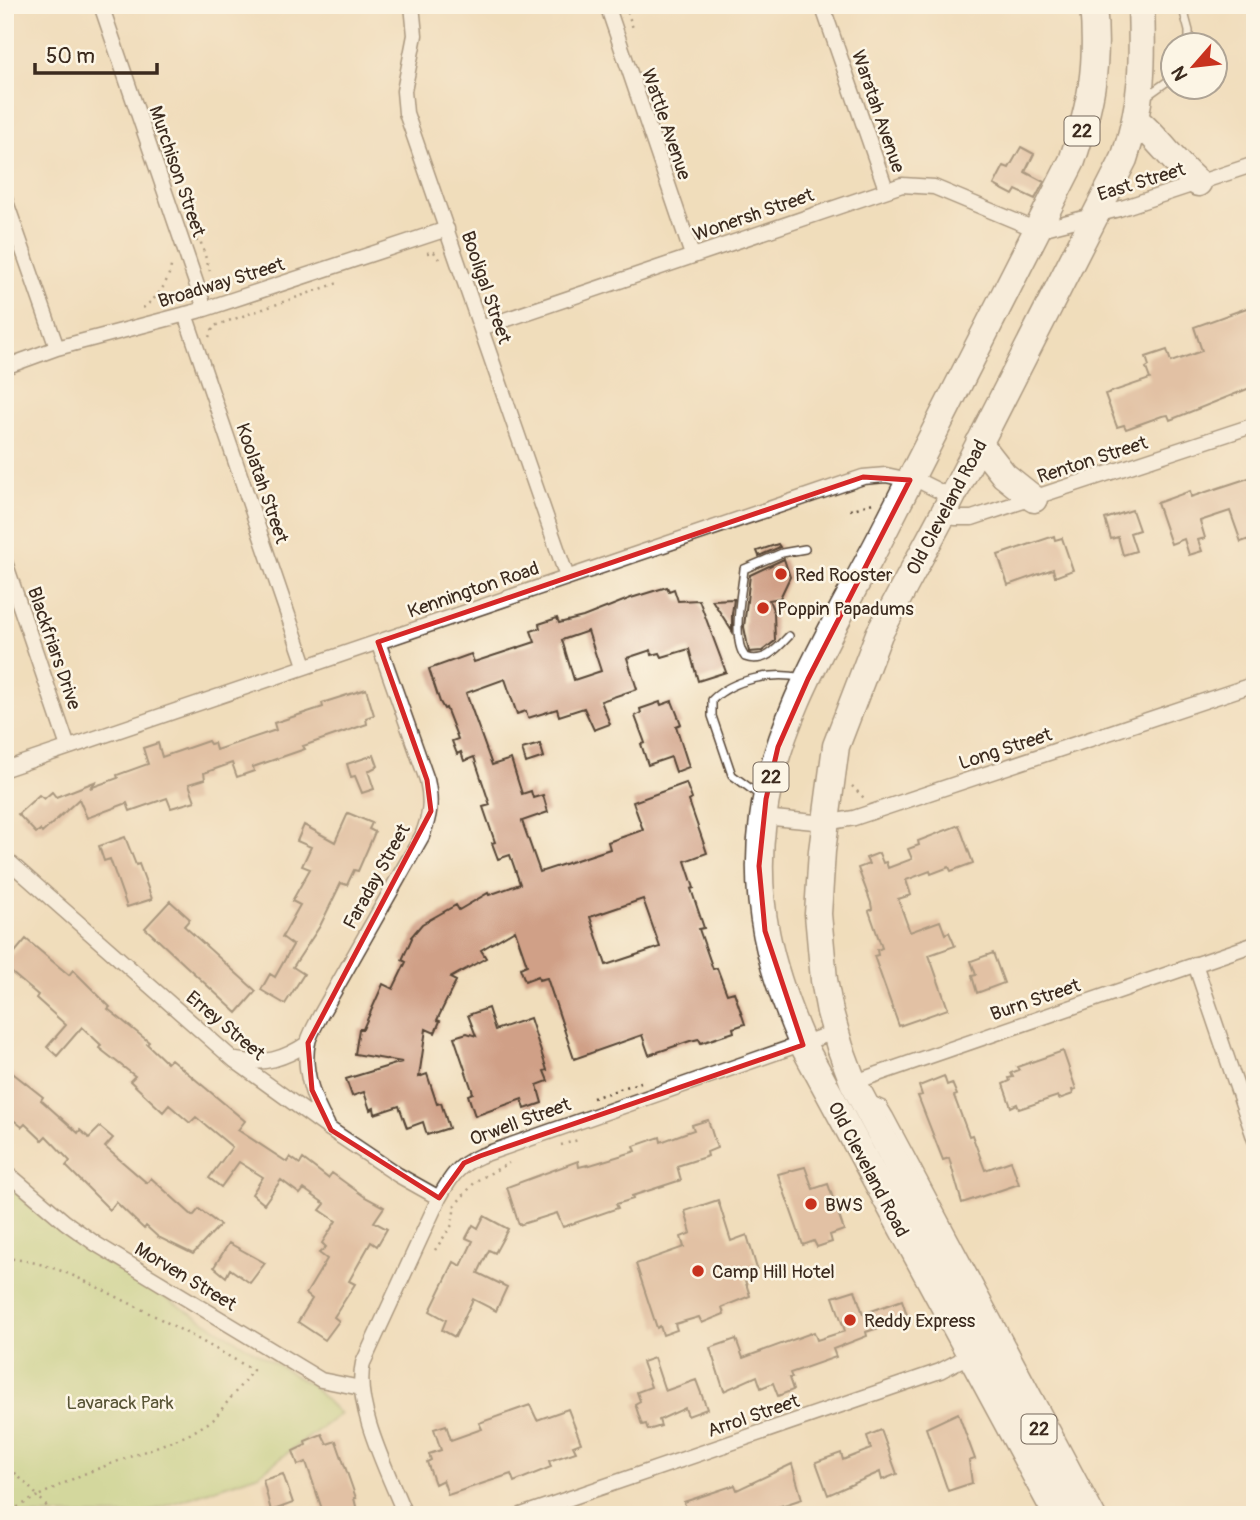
<svg xmlns="http://www.w3.org/2000/svg" width="1260" height="1520" font-family="Pangolin,sans-serif">
<style>
.green{fill:#b0d179;stroke:#767e4c;stroke-width:2}
.building{fill:#d0a087;fill-rule:evenodd}
.lines{fill:none;stroke-linecap:round;stroke-linejoin:round}
.lane-casing{stroke:#564536;stroke-width:10}
.street-casing{stroke:#564536;stroke-width:17}
.highway-casing{stroke:#564536;stroke-width:29}
.path{stroke:#564536;stroke-width:2.5;stroke-dasharray:2 5;stroke-linecap:butt}
.lane{stroke:#fff;stroke-width:7}
.street{stroke:#fff;stroke-width:14}
.highway{stroke:#fff;stroke-width:26}
.marked{fill:none;stroke:#d62828;stroke-width:5;stroke-linejoin:round}
.poi-dot{fill:#c8321e;stroke:#fcf5e5;stroke-width:2.5}
.labels{text-anchor:middle;stroke-width:5;stroke-linejoin:round;paint-order:stroke}
.shield{fill:#fcf5e5;stroke:#75675a;stroke-width:2}
.shield-label{font-size:18px;font-weight:bold;fill:#3b2a1e}
.street-label{font-size:19px;fill:#3b2a1e;stroke:#fcf5e5}
.poi-label{font-size:19px;fill:#3b2a1e;stroke:#fcf5e5;text-anchor:start}
.park-label{font-size:19px;fill:#585435;stroke:#fcf5e5}
</style>
<rect width="100%" height="100%" fill="#fcf5e5"/>
<filter id="ink" filterUnits="userSpaceOnUse"><feTurbulence type="fractalNoise" baseFrequency=".0143" numOctaves="2"/><feDisplacementMap in="SourceGraphic" scale="14" xChannelSelector="R" yChannelSelector="G"/><feConvolveMatrix kernelMatrix="1 2 1 2 8 2 1 2 1" color-interpolation-filters="sRGB"/></filter>
<filter id="wash" filterUnits="userSpaceOnUse"><feTurbulence type="fractalNoise" baseFrequency=".00686" numOctaves="4" result="noise"/><feDisplacementMap in="SourceGraphic" scale="28" xChannelSelector="R" yChannelSelector="G"/><feGaussianBlur stdDeviation="1.57" result="paint"/><feColorMatrix in="noise" values="0 0 0 0 0 0 0 0 0 0 0 0 0 0 0 0 0 1.4 0 .05"/><feComposite in="paint" operator="in"/></filter>
<g filter="url(#wash)">
<rect width="100%" height="100%" fill="#f0ddbb"/>
<!-- green -->
<path class="green" d="M5 1184 79 1246 311 1385 340 1414 259 1474 139 1515H5Z"/>
<g id="blocks">
<!-- building -->
<path class="building" d="M1021 147 1034 154 1025 172 1044 182 1035 199 1016 190 1013 195 994 185 1004 166 1009 168Z
M1255 305V386L1170 420 1168 415 1162 416 1126 429 1124 425 1117 427 1105 394 1150 379 1146 368 1149 366 1146 357 1167 350 1171 362 1202 351 1194 327Z
M1255 476V537L1241 542 1230 511 1200 521 1205 538 1198 540 1202 551 1189 555 1184 539 1171 544 1157 503 1190 491 1191 497Z
M1132 510 1139 530 1130 533 1136 551 1123 555 1118 537 1111 539 1105 519Z
M1054 536 1055 540 1062 538 1073 570 1055 577 1053 569 1008 585 998 555Z
M778 544 780 547 759 556 757 551Z
M784 559 790 577 780 598 769 600 774 612 775 641 762 651 749 652 744 627 750 575Z
M667 587 669 591 674 589 678 601 699 600 726 672 698 681 689 649 662 657 660 653 652 655 651 650 627 658 637 689 601 701 610 724 594 730 584 708 559 716 557 709 528 718 526 711 517 714 505 679 466 693 492 765 511 759 522 794 531 791 533 798 543 795 548 812 522 821 540 872 610 849 608 842 643 830 633 802 686 783 692 799 689 801 707 853 685 861 694 888 691 889 704 928 699 929 713 969 717 968 727 994 734 992 745 1024 733 1028 734 1032 701 1043 699 1039 690 1041 649 1055 642 1035 574 1059 547 978 539 980 538 976 525 981 520 968 527 965 515 930 481 950 486 958 450 978 456 981 437 1020 440 1021 435 1033 426 1029 419 1077 427 1074 437 1104 441 1103 449 1128 427 1135 423 1122 407 1128 399 1106 375 1114 374 1108 370 1110 364 1092 352 1096 346 1079 402 1062 355 1054 359 1029H363L383 984 393 989 406 962 402 960 412 938 411 937 422 924 456 905 459 910 488 893 489 895 520 884 510 855 498 859 492 843 495 842 483 807 490 805 474 757 464 761 461 752 457 754 452 741 458 739 446 708 444 709 440 702 429 669 471 654 474 662 535 642 531 631 540 628 539 624 557 618 559 623 583 617 631 598ZM588 631 601 671 574 680 562 640ZM643 899 660 947 606 965 590 917Z
M734 599 732 614V631L712 600Z
M366 689 374 715 366 718 367 724 303 746 305 749 253 767 254 771 237 777 232 763 204 773 205 779 189 784 195 801 171 808 167 798 130 811 127 803 87 818 79 799 42 833 40 830 36 833 18 814 39 795 44 799 52 792 56 797 97 781 90 788 118 778 117 775 148 764 143 748 158 743 162 757 208 741 210 744 214 743 216 750 276 730 274 723 323 707 322 703Z
M672 701 681 724 676 726 689 767 676 772 671 757 648 765 641 744 645 743 635 716 641 713 640 709 660 702 661 705Z
M540 744 544 757 526 763 522 749Z
M374 755 378 766 368 771 374 789 362 793 355 776 351 777 347 764Z
M348 813 372 823 369 829 375 832 358 871 354 870 347 885 341 883 320 926 293 967 304 974 285 1004 261 990 270 974 275 977 293 945 282 937 300 905 292 901 310 869 302 866 311 847 297 841 304 825 335 842Z
M959 825 973 863 951 871 949 867 931 874 930 871 906 880 911 895 898 899 910 932 940 921 945 934 949 932 955 946 929 955 948 1009 899 1026 874 956 878 955 877 950 882 948 869 911 872 909 871 903 858 868 869 864 866 858 879 853 883 863 886 862 888 868 912 859 908 849 919 845 918 841Z
M125 837 136 865 139 864 152 899 127 907 110 859 104 861 99 846Z
M170 901 190 919 184 926 256 991 237 1013 145 928Z
M26 939 69 975 73 970 110 1007 108 1009 149 1042 147 1044 167 1063 171 1059 245 1121 238 1130 287 1162 290 1157 300 1164 303 1159 328 1178 332 1173 365 1197 384 1207 374 1222 387 1229 377 1246 371 1242 349 1281 355 1284 334 1317 339 1321 325 1340 298 1322 312 1299 306 1294 327 1259 319 1253 326 1247 322 1243 336 1221 320 1210 325 1204 304 1189 300 1194 281 1180 264 1204 252 1194 263 1177 239 1162 221 1187 209 1178 232 1147 196 1117 190 1123 169 1105 163 1112 130 1081 135 1076 99 1048 101 1045 82 1027 57 1056 47 1047 66 1025 36 998 38 995 5 967V964Z
M993 953 1004 983 977 993 972 976 976 975 971 961Z
M488 1008 495 1030 530 1018 547 1070 544 1071 548 1081 537 1085 542 1103 525 1109 522 1099 475 1116 468 1095 473 1093 454 1037 467 1033 476 1036 468 1015Z
M1063 1051 1076 1089 1072 1090 1073 1094 1059 1099 1058 1096 1019 1109 1017 1104 1011 1107 1003 1084 1010 1081 1009 1078 1013 1077 1011 1073 1019 1070 1017 1067Z
M5 1067 43 1097 41 1100 78 1133 80 1130 89 1138 100 1127 113 1138 105 1147 147 1183 151 1178 193 1216 199 1209 220 1225 193 1254 158 1237 146 1226 144 1229 116 1202 110 1210 66 1166 70 1161 46 1136 42 1140 25 1124 22 1127 5 1113Z
M944 1076 947 1085 952 1083 957 1095 954 1096 969 1136 972 1135 985 1170 1011 1161 1019 1184 962 1203 949 1158 943 1160 918 1096 922 1095 919 1086Z
M708 1120 717 1148 707 1152 708 1156 677 1166 681 1180 632 1196 633 1199 616 1204 618 1208 563 1227 557 1213 519 1225 507 1187 578 1161 579 1167 587 1165V1166L636 1151 634 1146 660 1137 661 1142 685 1133 694 1130 692 1125Z
M805 1167 813 1189 828 1184 844 1230 830 1235 832 1242 817 1247 814 1241 803 1245 778 1174Z
M718 1200 731 1241 747 1235 757 1269 743 1274 750 1296 722 1307 724 1314 702 1323 699 1317 675 1324 677 1330 663 1335 660 1326 657 1328 636 1264 684 1247 681 1237 691 1233 685 1211Z
M484 1216 508 1229 495 1253 489 1250 478 1273 507 1287 496 1311 473 1299 455 1337 442 1330 446 1320 430 1311 454 1262 461 1266 473 1241 466 1238 473 1225 478 1228Z
M229 1243 265 1263 250 1283 230 1269 226 1277 214 1267Z
M855 1290 863 1314 902 1300 908 1318 866 1332 867 1336 833 1349 836 1357 790 1373 792 1378H789L793 1390 778 1396 773 1383 761 1388 757 1376 724 1391 710 1348 736 1339 743 1358 814 1332 817 1340 845 1331 833 1297Z
M654 1358 665 1391 696 1380 707 1409 688 1416 685 1408 659 1420 661 1426 648 1430 646 1424 642 1425 635 1404 640 1401 637 1392 651 1387 642 1362Z
M530 1405 537 1420 568 1409 581 1443 573 1446 576 1452 549 1461 551 1467 514 1482 511 1474 448 1495 443 1480 435 1484 427 1462 431 1460 429 1454 441 1450 434 1429 446 1425 451 1440 482 1429 479 1423Z
M958 1413 975 1459 969 1461 972 1483 948 1491 926 1428Z
M881 1430 897 1474 882 1480 880 1472 828 1495 816 1462 841 1453 843 1460 871 1449 867 1436Z
M322 1434 327 1444 336 1441 356 1498H354L358 1515H324L306 1462 298 1465 293 1451 306 1445 305 1441Z
M792 1464 802 1499 772 1509 773 1512 756 1515H688L684 1502 735 1485 737 1490Z
M283 1474 293 1503 271 1511 263 1480Z"/>
</g>
</g>
<g filter="url(#ink)">
<use href="#blocks" fill-opacity="0" stroke="#564536" stroke-width="2"/>
<g class="lines">
<defs>
<path id="lane" d="M1182 5 1189 31V46
M1144 98 1172 78
M789 636C777 649 764 664 745 657 731 639 742 591 744 569L782 553 805 549
M762 797 732 775 712 716V700C733 679 774 671 802 678
M872 1100 883 1105 889 1115 1102 1515"/>
<path id="street" d="M101 5 205 309
M412 5 415 35 404 91 406 113 567 577
M607 5 692 255
M822 5 886 189
M5 199 57 348
M185 314 305 665
M481 328 902 185 934 187 1037 230 1119 209 1255 164
M5 367 57 348 205 309 447 229
M5 562 68 747
M5 769 863 477 886 475 923 483 941 492 955 518H972L1255 425
M763 817 825 823 854 818 1255 684
M5 858 234 1060 331 1130 398 1175 439 1198
M1195 964 1255 1140
M236 1060C264 1065 284 1059 308 1043
M849 1084 1255 944
M327 1124C314 1103 302 1068 308 1042 310 1034 316 1024 320 1016L422 836C430 816 432 802 427 780L378 642
M5 1171 65 1222 96 1244 321 1380 361 1388
M405 1515C389 1474 353 1406 363 1363L439 1198C451 1177 457 1166 480 1156L835 1032
M521 1515 940 1371 976 1352"/>
<path id="highway" d="M1136 120C1159 139 1175 164 1198 183
M979 443 1004 475 1034 499
M1057 1515 803 1045C770 969 752 902 763 819 775 718 837 623 883 533 946 410 1009 285 1072 161 1091 104 1099 67 1093 5
M1085 1515 853 1082 840 1047 830 1012 824 980 818 914 822 851 836 746 879 634 948 505 1124 159C1143 104 1143 62 1141 5"/>
</defs>
<!-- lane casing -->
<use href="#lane" class="lane-casing"/>
<!-- street casing -->
<use href="#street" class="street-casing"/>
<!-- highway casing -->
<use href="#highway" class="highway-casing"/>
<!-- path -->
<path class="path" d="M625 5 633 28
M196 241 200 240 210 271
M427 253 434 252 440 261
M143 308C160 295 168 283 172 262
M209 337 214 326 338 283
M850 510 873 503
M852 786 865 799
M593 1098 641 1082
M561 1145 578 1140
M435 1250 452 1225 455 1205 476 1181 509 1163
M5 1258C51 1262 81 1279 121 1299 166 1321 209 1345 253 1370L213 1420 188 1435 81 1475 38 1496 5 1463
M5 1514 38 1496 54 1515"/>
<!-- lane -->
<use href="#lane" class="lane"/>
<!-- street -->
<use href="#street" class="street"/>
<!-- highway -->
<use href="#highway" class="highway"/>
</g>
</g>
<!-- marked area -->
<path d="M0 0H1260V1520H0ZM863 477 910 480 808 679 778 747 766 799 759 866 765 931 803 1045 480 1156 464 1163 439 1198 331 1130 312 1090 308 1043 431 811 427 780 378 642Z" fill="#f0ddbb" fill-opacity=".55" fill-rule="evenodd"/>
<path class="marked" d="M863 477 910 480 808 679 778 747 766 799 759 866 765 931 803 1045 480 1156 464 1163 439 1198 331 1130 312 1090 308 1043 431 811 427 780 378 642Z"/>
<!-- markers -->
<g class="poi-dot">
<circle cx="781" cy="574" r="7"/>
<circle cx="763" cy="608" r="7"/>
<circle cx="811" cy="1204" r="7"/>
<circle cx="698" cy="1271" r="7"/>
<circle cx="850" cy="1320" r="7"/>
</g>
<g class="labels">
<!-- shield labels -->
<g class="shield">
<rect x="1064.5" y="116.5" width="35" height="29" rx="5"/>
<rect x="753.5" y="762.5" width="35" height="29" rx="5"/>
<rect x="1021.5" y="1414.5" width="35" height="29" rx="5"/>
</g>
<g class="shield-label">
<text x="1082" y="137">22</text>
<text x="771" y="783">22</text>
<text x="1039" y="1435">22</text>
</g>
<!-- street labels -->
<g class="street-label">
<text transform="translate(879 111) rotate(71)" y="7">Waratah Avenue</text>
<text transform="translate(667 124) rotate(71)" y="7">Wattle Avenue</text>
<text transform="translate(178 171) rotate(71)" y="7">Murchison Street</text>
<text transform="translate(1141 181) rotate(-17)" y="7">East Street</text>
<text transform="translate(753 214) rotate(-19)" y="7">Wonersh Street</text>
<text transform="translate(221 282) rotate(-17)" y="7">Broadway Street</text>
<text transform="translate(487 287) rotate(71)" y="7">Booligal Street</text>
<text transform="translate(1092 459) rotate(-18)" y="7">Renton Street</text>
<text transform="translate(263 483) rotate(71)" y="7">Koolatah Street</text>
<text transform="translate(946 507) rotate(-62)" y="7">Old Cleveland Road</text>
<text transform="translate(473 589) rotate(-19)" y="7">Kennington Road</text>
<text transform="translate(55 648) rotate(71)" y="7">Blackfriars Drive</text>
<text transform="translate(1005 748) rotate(-18)" y="7">Long Street</text>
<text transform="translate(376 876) rotate(-61)" y="7">Faraday Street</text>
<text transform="translate(1035 999) rotate(-19)" y="7">Burn Street</text>
<text transform="translate(226 1025) rotate(40)" y="7">Errey Street</text>
<text transform="translate(520 1121) rotate(-20)" y="7">Orwell Street</text>
<text transform="translate(869 1169) rotate(62)" y="7">Old Cleveland Road</text>
<text transform="translate(186 1276) rotate(31)" y="7">Morven Street</text>
<text transform="translate(753 1415) rotate(-19)" y="7">Arrol Street</text>
</g>
<!-- poi labels -->
<g class="poi-label">
<text x="795" y="581">Red Rooster</text>
<text x="777" y="615">Poppin Papadums</text>
<text x="825" y="1211">BWS</text>
<text x="712" y="1278">Camp Hill Hotel</text>
<text x="864" y="1327">Reddy Express</text>
</g>
<!-- park labels -->
<g class="park-label">
<text x="120" y="1409">Lavarack Park</text>
</g>
</g>
<!-- margin -->
<rect width="1260" height="1520" fill="none" stroke="#fcf5e5" stroke-width="28"/>
<!-- north arrow -->
<g transform="translate(1194 66) rotate(242)"><circle r="33" fill="#fcf5e5" stroke="#afa495" stroke-width="2"/>
<path d="M0-5L12 26L0 18L-12 26Z" fill="#c8321e"/>
<text y="-10" font-size="19" font-weight="bold" text-anchor="middle" fill="#3b2a1e">N</text>
</g>
<!-- scale -->
<path d="M35 63v10h122v-10" fill="none" stroke="#3b2a1e" stroke-width="3.5"/>
<text x="46" y="63" font-size="21" fill="#3b2a1e" stroke="#fcf5e5" stroke-width="5" paint-order="stroke">50 m</text>
</svg>
